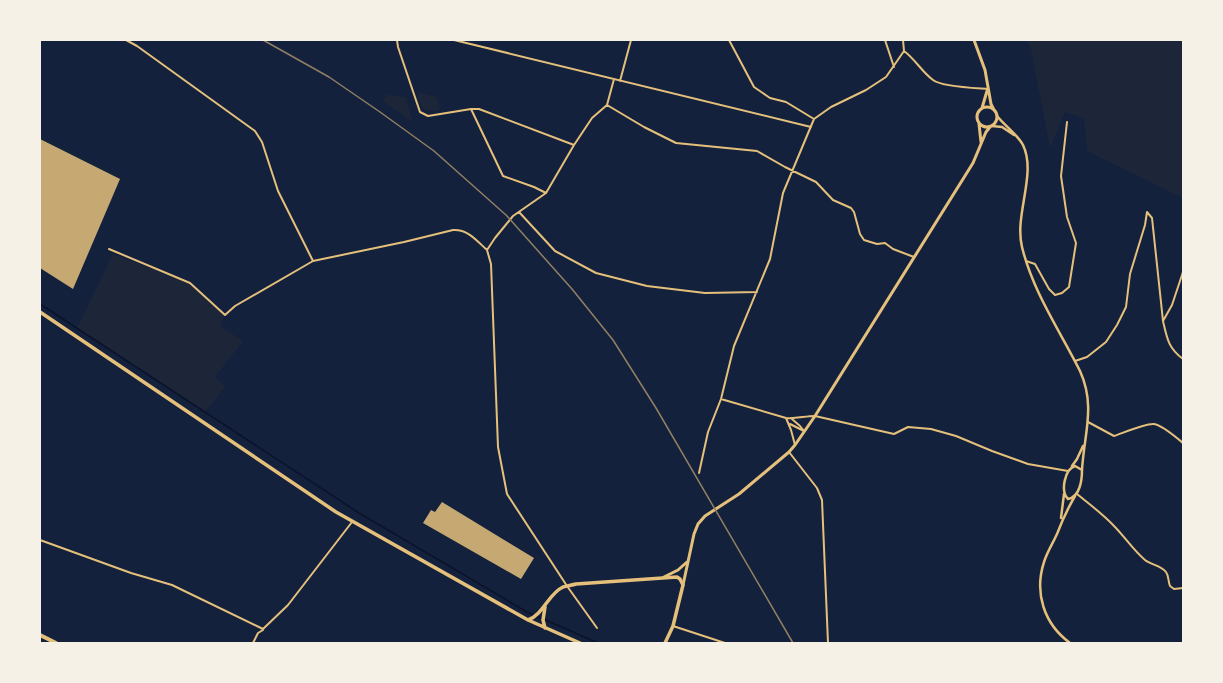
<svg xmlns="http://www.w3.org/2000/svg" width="1223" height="683" font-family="'Archivo Narrow',sans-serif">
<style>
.green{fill:#1d2539}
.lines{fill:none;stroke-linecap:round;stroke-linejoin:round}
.stream{stroke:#0b132b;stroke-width:1.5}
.building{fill:#c6a872}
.minor{stroke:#e5c07b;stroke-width:2}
.tertiary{stroke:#e5c07b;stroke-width:2.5}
.secondary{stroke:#e5c07b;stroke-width:3}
.primary{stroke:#e5c07b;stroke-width:3.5}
.motorway{stroke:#e5c07b;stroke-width:4}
.rail{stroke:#918062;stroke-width:1.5}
</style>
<rect width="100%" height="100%" fill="#14213d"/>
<!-- green -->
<path class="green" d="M1026 40H1183V198L1087 151 1084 118 1065 112 1050 148 1031 49Z
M417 92 437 97 440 110C421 113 421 108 417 92Z
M386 95 405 97 412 119 411 121 383 101Z
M113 254 190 283 225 315 220 326 243 341 215 377 225 387 205 412 77 328Z"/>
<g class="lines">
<!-- stream -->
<path class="stream" d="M40 304 359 513 527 612 598 643"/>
</g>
<!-- building -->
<path class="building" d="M40 139 120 179 73 289 40 268Z
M442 502 534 558 521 579 423 523 431 510 435 512Z"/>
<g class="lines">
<!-- minor -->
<path class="minor" d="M126 40 137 46 255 131 262 142 278 191 313 261 404 242 453 230C468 229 477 241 487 250
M397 40 398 47 420 112 428 116 471 109 503 176 534 187 546 193
M454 40 811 127
M729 40 754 87 770 98 786 102 814 119
M885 40 894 67
M903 40 904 51
M904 51C915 59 922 72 933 80 942 87 975 88 988 89
M620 81 631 40
M607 105 644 127 676 143 757 151 785 167 816 182 833 200 851 208 854 212 860 234 864 240 877 244 885 243 893 249 914 257
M471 109H479L574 145
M519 212 555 251 596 273 647 286 705 293 757 292
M109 249 190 283 225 315 235 306 313 261
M1026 261 1035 264 1049 289 1055 295 1062 293 1069 287 1076 243 1067 217 1061 176 1067 122
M1163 321C1167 338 1168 348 1183 359
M1075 361 1087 357 1106 342 1117 325 1126 307 1130 274 1145 225 1147 212 1152 218 1163 321 1172 305 1183 272
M721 399 786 418C796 419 805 416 815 416L894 434 908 427 931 429 956 436 992 451 1028 464 1068 471
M786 418 791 430 795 445
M792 419 800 426 804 431
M1088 422 1114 436C1123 433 1146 423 1154 424 1162 425 1177 438 1183 443
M790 424 804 431
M789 452 817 488 822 500 828 643
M699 473 708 432 721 399 734 346 770 259 783 193 814 119 831 107 866 90 886 77 904 51
M1077 494C1089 504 1103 514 1114 526 1125 537 1133 550 1145 560 1151 565 1161 565 1166 572 1169 576 1168 581 1170 586L1174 589 1183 588
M40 540 131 573 172 585 263 629 288 605 352 522
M673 626 725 643
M597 628 567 586 507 494 498 447 491 264 487 250 495 238 513 216 546 193 574 145 592 118 607 105 614 79
M253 643 258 633 263 630"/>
<!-- tertiary -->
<path class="tertiary" d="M997 116C1005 126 1017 134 1023 145 1037 174 1014 215 1022 247 1033 292 1060 331 1080 371 1096 406 1084 434 1082 470
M992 126 1002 127 1014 135
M1072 466 1077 459 1083 446
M1075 466 1082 470C1082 480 1080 497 1068 499 1060 491 1065 469 1075 466Z
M1061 518 1064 494
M1070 643C1044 624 1034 593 1044 562 1047 552 1053 543 1057 534 1062 521 1068 508 1075 496"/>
<!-- secondary -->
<path class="secondary" d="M974 40 985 70 991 104 994 110
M977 117a10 10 0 1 1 20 0a10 10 0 1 1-20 0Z
M982 108 987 91
M979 124 981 142
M664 577 678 570 687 562
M683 585 694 534 698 524 705 516 739 494 789 452 795 445 815 416 973 163 986 132 990 127"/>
<!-- primary -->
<path class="primary" d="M40 312 336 512 528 620 580 643
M545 607 543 620 545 628
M528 620C544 614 548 594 563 587 567 586 572 585 576 584L677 577 680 579 683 585 673 626 665 643"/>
<!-- motorway -->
<path class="motorway" d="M40 635 56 643"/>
<!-- rail -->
<path class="rail" d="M263 40 329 77 380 112 434 151 506 215 572 289 613 340 656 408 793 643"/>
</g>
<!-- border -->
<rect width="1223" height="683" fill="none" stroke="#f6f1e7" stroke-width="82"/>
</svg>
